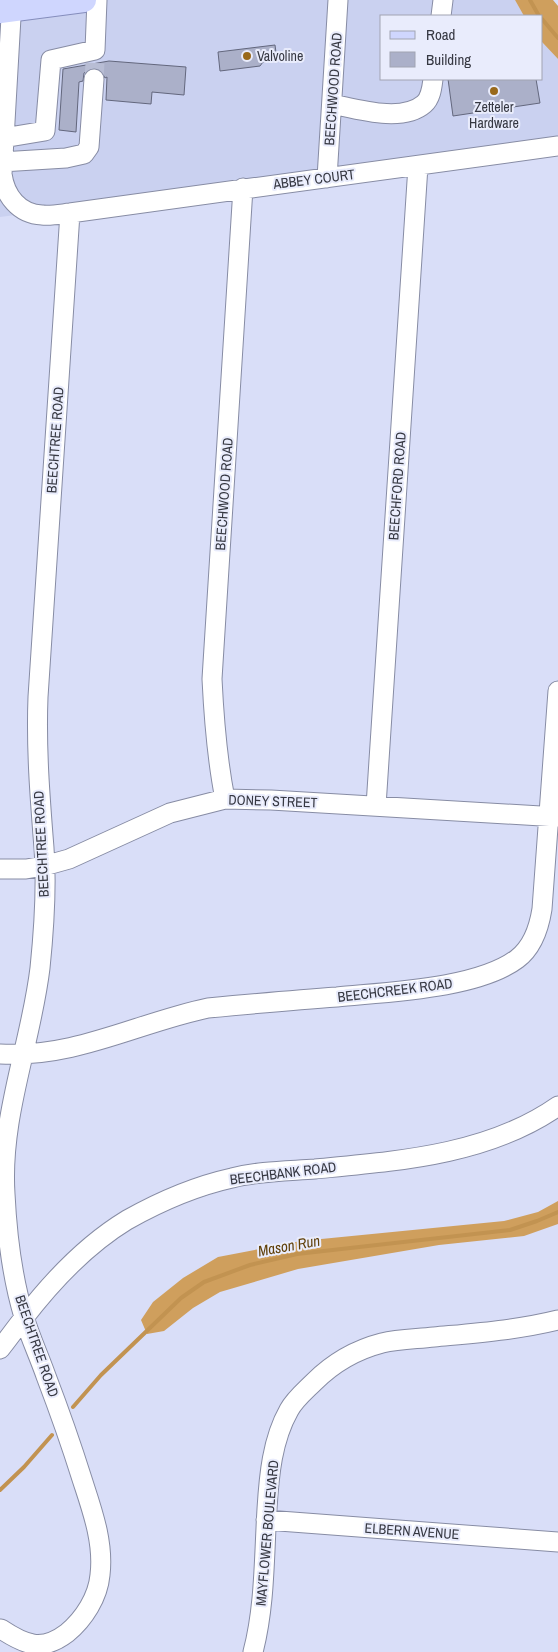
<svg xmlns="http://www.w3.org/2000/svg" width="558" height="1652" font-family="'Archivo Narrow',sans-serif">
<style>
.built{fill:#cad1f0}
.forest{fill:#cf9f5d}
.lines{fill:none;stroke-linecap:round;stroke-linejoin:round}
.stream{stroke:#c29351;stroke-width:4}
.building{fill:#abb0c9;stroke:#63677d}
.minor-tunnel{stroke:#b8bdd4;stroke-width:19;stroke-dasharray:19 9;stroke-linecap:butt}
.minor-casing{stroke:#878ca4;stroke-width:21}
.major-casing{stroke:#858dbc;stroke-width:26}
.minor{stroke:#fff;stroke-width:19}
.major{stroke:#cfd6fe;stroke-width:24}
.poi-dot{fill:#99691b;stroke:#e9ecfc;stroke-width:2}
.labels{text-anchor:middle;stroke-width:4;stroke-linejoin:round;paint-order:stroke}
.poi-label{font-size:14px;fill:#363842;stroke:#e9ecfc;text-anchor:start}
.street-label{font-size:14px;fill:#363842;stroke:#e9ecfc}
.water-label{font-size:15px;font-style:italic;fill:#60400a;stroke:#e9ecfc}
</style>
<rect width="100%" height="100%" fill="#d9def8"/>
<!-- built -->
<path class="built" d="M0 0H515L524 16H382V79H542V42L558 59V144L0 217Z"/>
<!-- forest -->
<path class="forest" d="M515 0H553L558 6V59L542 42V16H524Z
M558 1201V1224L524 1236 439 1245 298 1269 220 1292 193 1308 164 1331 147 1334 141 1320 153 1302 183 1278 218 1257 301 1241 504 1221 538 1212Z"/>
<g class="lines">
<!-- stream -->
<path class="stream" d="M530 0 539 16
M542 19 558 38
M73 1407 101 1375 181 1298 204 1282 250 1265 297 1254 510 1230 537 1221 558 1212
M0 1490 24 1467 52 1435"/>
</g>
<!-- building -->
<path class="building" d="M275 45 277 60 263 62 260 66 220 71 218 52Z
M109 61 186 67 184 95 152 92 151 104 106 100 107 77 105 78 100 69 95 68 90 69 84 73 83 81 79 82 76 132 59 130 63 69Z
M448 79H536L540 103 453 116Z"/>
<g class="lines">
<!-- minor-tunnel -->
<path class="minor-tunnel" d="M94 79 95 63"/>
<defs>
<path id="minor" d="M12 0 2 174C5 196 19 214 42 215 51 216 61 214 70 213L558 146
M441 16 443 0
M332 104C357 109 402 123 424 104 431 98 432 87 433 79
M3 138 45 131 51 60 95 50 97 0
M1 162 66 158 84 154 89 147 94 79
M327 178 338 0
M225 799C217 759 214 720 212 679L243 188
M376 806 418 166
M0 869H26L44 866 69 859 170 813 225 799 271 800 558 817
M0 1054C76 1058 137 1023 208 1008 251 1004 294 1000 337 997 387 992 477 989 517 959 533 947 539 928 542 909L558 691
M0 1349C8 1339 15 1329 23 1319 52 1281 86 1245 127 1220 159 1202 196 1186 232 1178 259 1171 288 1171 315 1169 398 1161 488 1155 558 1106
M266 1520 558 1542
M1 1629C25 1645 42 1652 67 1633 84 1619 98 1597 100 1575 104 1542 92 1510 82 1479 71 1444 59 1410 46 1376 39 1356 30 1337 24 1317 12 1277 7 1235 5 1194 0 1116 31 1044 40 968 44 929 47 888 44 848 40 798 36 748 38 697L70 213
M253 1652C265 1606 264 1557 267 1509 269 1476 272 1440 289 1410 295 1399 305 1391 314 1382 333 1363 355 1350 382 1343 399 1339 417 1339 434 1337 476 1333 518 1330 558 1320"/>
<path id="major" d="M0 11 84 0"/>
</defs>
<!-- minor casing -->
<use href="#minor" class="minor-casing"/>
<!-- major casing -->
<use href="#major" class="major-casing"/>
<!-- minor -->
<use href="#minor" class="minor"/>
<!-- major -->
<use href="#major" class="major"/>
</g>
<!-- markers -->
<g class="poi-dot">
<circle cx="247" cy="56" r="5"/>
<circle cx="494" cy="91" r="5"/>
</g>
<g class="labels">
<!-- poi labels -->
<g class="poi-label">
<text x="257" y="61">Valvoline</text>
<text x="494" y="112" text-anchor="middle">Zetteler<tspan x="494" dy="16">Hardware</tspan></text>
</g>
<!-- street labels -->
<g class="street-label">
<text transform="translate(333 89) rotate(-86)" y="5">BEECHWOOD ROAD</text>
<text transform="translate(314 179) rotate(-7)" y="5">ABBEY COURT</text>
<text transform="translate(55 440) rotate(-86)" y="5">BEECHTREE ROAD</text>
<text transform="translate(397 486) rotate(-86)" y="5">BEECHFORD ROAD</text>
<text transform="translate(224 494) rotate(-86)" y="5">BEECHWOOD ROAD</text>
<text transform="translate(273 801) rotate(2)" y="5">DONEY STREET</text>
<text transform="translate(41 844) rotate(-93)" y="5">BEECHTREE ROAD</text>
<text transform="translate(395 990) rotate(-7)" y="5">BEECHCREEK ROAD</text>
<text transform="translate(283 1173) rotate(-7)" y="5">BEECHBANK ROAD</text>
<text transform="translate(37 1346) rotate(71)" y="5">BEECHTREE ROAD</text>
<text transform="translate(412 1531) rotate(4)" y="5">ELBERN AVENUE</text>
<text transform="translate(267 1533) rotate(-85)" y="5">MAYFLOWER BOULEVARD</text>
</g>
<!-- water labels -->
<g class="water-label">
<text transform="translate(289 1246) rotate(-10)" y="5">Mason Run</text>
</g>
</g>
<!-- legend -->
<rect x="380" y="15" width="162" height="65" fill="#e9ecfc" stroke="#a1a4b2"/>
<rect x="390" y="31" width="25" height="8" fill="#cfd6fe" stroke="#a1a4b2"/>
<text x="426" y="40" font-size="15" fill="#363842">Road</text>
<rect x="390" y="52" width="25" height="15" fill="#abb0c9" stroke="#a1a4b2"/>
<text x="426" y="65" font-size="15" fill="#363842">Building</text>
</svg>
